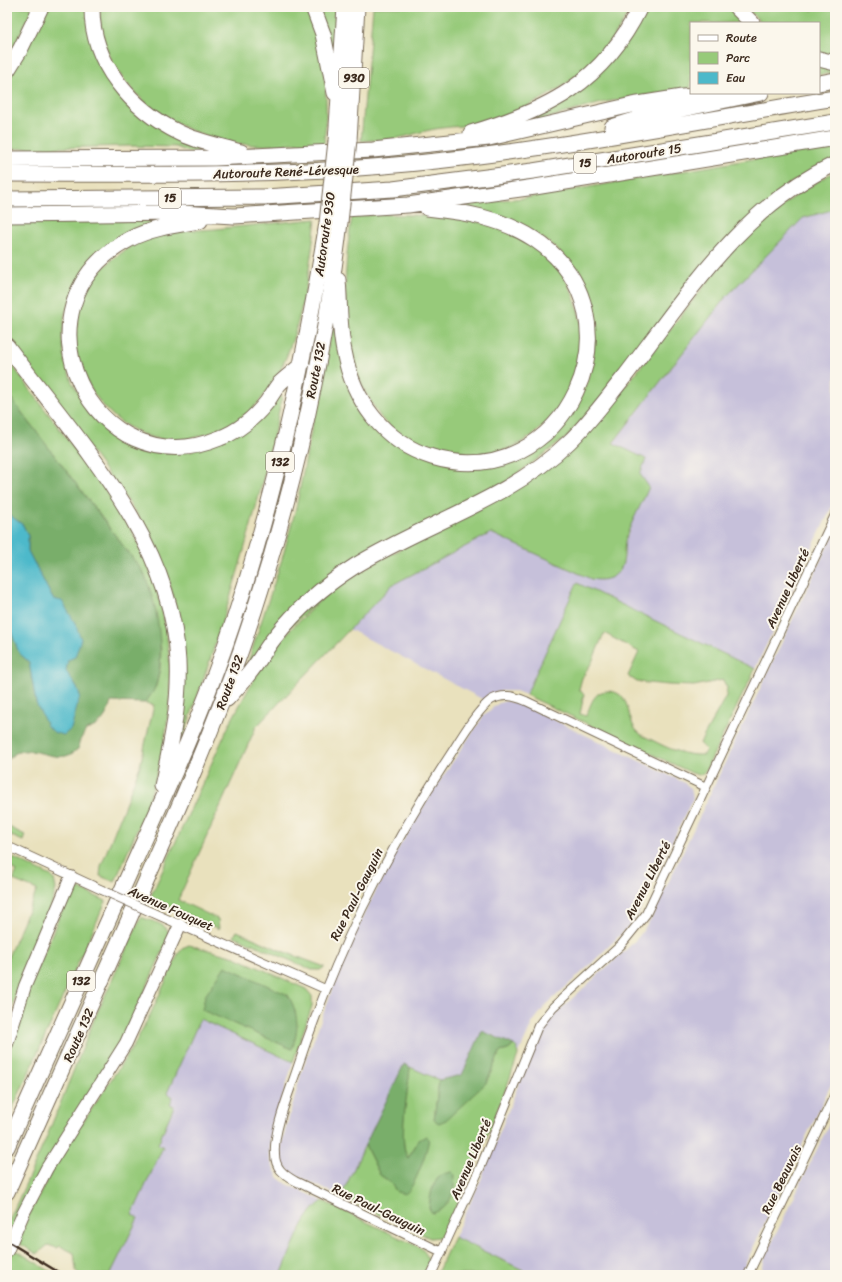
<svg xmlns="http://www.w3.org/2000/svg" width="842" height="1282" font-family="Sriracha,sans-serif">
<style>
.industrial{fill:#c6c0da}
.green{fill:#97ca7a;stroke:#697a4c;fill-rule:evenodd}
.forest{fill:#79ae6a;stroke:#5a6c44}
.water{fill:#4db9ca;stroke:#447274}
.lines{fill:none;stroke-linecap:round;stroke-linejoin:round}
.street-casing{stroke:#786a56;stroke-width:10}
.secondary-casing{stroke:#786a56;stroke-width:14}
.highway-casing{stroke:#786a56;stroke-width:17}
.street{stroke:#fff;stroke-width:8}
.secondary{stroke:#fff;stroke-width:12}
.highway{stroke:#fff;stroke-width:15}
.rail{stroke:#3b2a1e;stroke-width:2.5}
.street-bridge-casing{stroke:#786a56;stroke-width:10;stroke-linecap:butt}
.highway-bridge-casing{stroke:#786a56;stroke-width:17;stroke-linecap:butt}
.street-bridge{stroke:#fff;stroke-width:8}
.highway-bridge{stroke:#fff;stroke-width:15}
.labels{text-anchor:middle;stroke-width:4;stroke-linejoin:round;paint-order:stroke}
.shield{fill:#fbf7ec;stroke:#75685c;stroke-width:1}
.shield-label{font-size:12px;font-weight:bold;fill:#3b2a1e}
.street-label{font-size:13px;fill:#3b2a1e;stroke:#fbf7ec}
</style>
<rect width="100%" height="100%" fill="#fbf7ec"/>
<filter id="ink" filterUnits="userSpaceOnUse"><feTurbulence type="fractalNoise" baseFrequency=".025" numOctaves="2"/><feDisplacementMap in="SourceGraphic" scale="8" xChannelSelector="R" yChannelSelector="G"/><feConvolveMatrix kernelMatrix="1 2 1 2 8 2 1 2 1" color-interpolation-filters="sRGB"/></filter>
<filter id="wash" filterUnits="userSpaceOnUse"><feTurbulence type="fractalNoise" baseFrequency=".012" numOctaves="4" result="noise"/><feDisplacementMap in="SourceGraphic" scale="16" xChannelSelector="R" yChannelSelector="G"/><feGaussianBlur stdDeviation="0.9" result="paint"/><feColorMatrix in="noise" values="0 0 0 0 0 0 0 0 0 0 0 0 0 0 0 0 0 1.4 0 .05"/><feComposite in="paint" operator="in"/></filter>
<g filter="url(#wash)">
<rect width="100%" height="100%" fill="#e9e1bd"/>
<!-- industrial -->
<path class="industrial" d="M835 209V500L755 669 577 583 526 695 516 691H500L493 693 484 700 349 629 392 585 491 533 591 579 619 570 624 561 625 542 629 531 640 474 646 459 613 444 725 298 745 276 803 218Z
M835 530V1076L740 1275H534L454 1237 480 1182 535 1043 542 1029 553 1016 631 945 640 935 652 917Z
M506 701 521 704 683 782 691 788 693 798 635 920 590 965 546 1005 533 1022 518 1055 517 1048 514 1045 482 1031 462 1075 439 1080 404 1064 343 1192V1198L291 1173 282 1162 281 1146 302 1071 340 969 364 914 395 854 433 791 485 714 499 703Z
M200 1018 293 1062 270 1140V1160L278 1177 287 1184 323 1201 317 1205 309 1216 281 1275H110L138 1218 132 1215 163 1147 158 1144 174 1106 169 1104 166 1093Z
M835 1112V1275H764L763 1266 765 1257Z"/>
<!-- green -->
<path class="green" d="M7 7H34L7 59Z
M47 7H87L107 76 213 153H190L176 147 130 146 7 149V78Z
M100 7H305C326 49 329 98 324 144 315 144 307 144 297 143 291 143 285 144 279 145 261 146 242 145 224 141 162 127 97 77 100 7Z
M318 7H336L334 61Z
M373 7H631C603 67 547 104 485 122 467 127 448 126 430 130 419 132 409 136 398 138 386 140 373 140 361 141Z
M645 7H730L746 23H691V88L605 102 515 127 549 111Z
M745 7H808L812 11 814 8 835 9V56L819 52V23H762Z
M819 64 835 68V72L819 75Z
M835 145V159L789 184 566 438 503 484 371 552 251 663 248 662 282 559 296 508 333 320 367 420 463 468 557 430C569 417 579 404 585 387 605 339 591 273 548 242 524 224 492 217 465 207V203L525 198Z
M835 171V209L803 218 725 298 613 443 646 459 640 474 649 487C642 504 630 523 625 541 623 551 626 562 619 571 612 580 602 581 591 579L491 533 392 585 256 727 178 900 218 919 219 929 150 898 230 723 255 677 270 654 290 630 330 591 372 564 480 508 606 411 739 242C769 214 800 191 835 171Z
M379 214C420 216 467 214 506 231 525 238 553 257 563 274 573 292 580 312 582 332 583 339 580 347 579 354 578 363 578 375 574 384 573 388 568 393 566 397 554 414 543 429 525 440 499 456 465 459 437 450 417 445 398 435 384 421 380 417 376 410 373 405 339 356 342 275 352 217Z
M316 219C310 265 304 312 287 355 272 393 245 425 204 435 192 438 180 441 167 440 120 435 84 394 76 349 74 341 77 331 77 322 78 316 78 309 79 304 86 285 100 269 116 257 122 253 128 247 134 244 159 231 188 231 215 229 249 226 282 222 316 219Z
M164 220 121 238 103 251 87 268 65 313 62 338 65 362 72 382 86 406 101 422 191 452 279 396 282 397C257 517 221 634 179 748L175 747 176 609 169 581 159 555 145 526 127 500 7 338V222Z
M7 358C32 392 57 426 83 460 97 479 113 498 125 519 171 597 181 681 158 769 148 808 130 845 115 882L100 876 101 866 140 766 154 705 145 703 156 686 160 669 161 649 146 579 143 572 7 393Z
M577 583 755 669 705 772 699 775 692 773 526 695ZM604 633 639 652 628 676 637 682 669 685 694 686 723 680 727 688 726 696 700 743 706 750 704 755C685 756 669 749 652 740 648 738 642 736 638 732 625 720 633 692 608 691 593 691 591 705 586 716L580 714 584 695 579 689 582 678 592 662Z
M7 826 25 835 23 841 7 834Z
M7 855 51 876 54 879 56 889 47 919 17 992 7 1022V959L37 890 13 880 17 871 7 866Z
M80 889 106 901 7 1121V1057L14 1029 26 994 69 894 72 891Z
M141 917C150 921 167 923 170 935L123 1039 7 1236V1225L45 1141 96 1015Z
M237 931 282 951 325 967 320 970H312L234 936Z
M189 945 235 957 306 989 312 996V1006L293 1062 200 1019 167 1093 173 1097 170 1104 174 1106 158 1144 163 1147 132 1215 138 1218 110 1275H79L76 1270 74 1253 60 1246 57 1248 48 1245 37 1254 17 1242 29 1215 56 1163 134 1045 151 1013 179 952 182 948Z
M514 1045 517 1048 518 1055 507 1086 481 1151 444 1235 440 1237 430 1238 343 1198V1192L365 1145 380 1175 389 1181 397 1192 415 1180 429 1139 419 1140 408 1158C397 1143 408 1087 410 1067L439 1080 434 1120 486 1083 500 1052 508 1050Z
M323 1201 421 1248C430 1257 430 1264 425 1275H281C290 1254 303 1213 323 1201Z
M454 1237 523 1270 526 1275H436Z
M14 1249 56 1275H7V1266Z"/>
<!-- forest -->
<path class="forest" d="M7 393 143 572C157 601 166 653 156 685 154 692 149 697 145 703L111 702C107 716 101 726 86 730L79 742V748C75 751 71 755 66 756 46 760 23 739 7 761V621L19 653 29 662 36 703 76 708C82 690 76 686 66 671L68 660 53 599 28 551V536L23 525 7 513Z
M225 966 288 995C299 1014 299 1029 292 1049L202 1010 205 996Z
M482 1031 514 1045 508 1050 500 1052 486 1083 446 1120 439 1123 434 1120 439 1080 462 1075Z
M404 1064 410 1067C409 1087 397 1143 408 1158L419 1140 426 1136 429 1139C427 1151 415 1188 405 1194L397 1192 389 1181 380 1175 365 1145Z
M452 1172 455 1175C454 1193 451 1209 432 1213L429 1208C431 1192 432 1174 452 1172Z"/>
<!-- water -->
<path class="water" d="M7 513 23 525 28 536V551L53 599 62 601 75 623 81 639 75 657 68 660 66 671 77 688 80 696 71 729 64 735 55 733 47 726 36 703 29 662 19 653 7 621Z"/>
</g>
<g filter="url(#ink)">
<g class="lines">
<defs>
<path id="street" d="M7 846 102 890
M151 912 325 989
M442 1252 295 1181C283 1174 275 1168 275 1154 273 1132 289 1093 296 1072 334 957 383 857 450 755 459 741 477 710 491 700 503 693 514 696 526 701L706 787
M431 1275 481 1166 538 1026 553 1007 621 945 646 914 835 515
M748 1275 835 1094"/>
<path id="secondary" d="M7 1044 25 986 71 877
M7 1251 23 1214 47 1168 126 1043 180 925"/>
<path id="highway" d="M92 7C91 63 132 110 180 133 199 142 221 146 241 152
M313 7 323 34 335 93
M736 7 752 23
M819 59 835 63
M7 71 20 50 41 7
M819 83 835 80
M612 127 648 116 761 93
M471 133C548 110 603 83 640 7
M349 140 357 7
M336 141 345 7
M7 159 214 158 373 150 489 138 632 105 682 97 736 93
M7 174C144 174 281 177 417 163 557 149 696 121 835 98
M7 199 264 197 393 189 533 171 835 122
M7 215 180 213 234 216 408 205 535 187 835 138
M200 221C176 225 151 228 130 239 4 305 93 491 220 438 239 431 255 417 267 402 271 396 275 389 279 384 286 377 295 371 302 364
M338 280C340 303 339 327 344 351 353 400 383 442 432 457 565 497 649 315 534 239 502 218 464 212 427 208
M7 346C77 440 172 538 178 661 180 704 171 745 162 786
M227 699C235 690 244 681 251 671 260 660 266 648 275 637 297 609 325 585 355 566 425 523 509 500 569 442 590 422 607 398 625 376 686 297 741 207 835 164
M7 1147C49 1052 92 958 134 863 166 792 198 723 224 649 273 510 303 368 327 223
M7 1192C49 1097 92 1003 134 908 172 823 210 738 241 650 289 512 323 367 340 222"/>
</defs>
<!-- street casing -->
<use href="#street" class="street-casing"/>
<!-- secondary casing -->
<use href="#secondary" class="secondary-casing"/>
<!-- highway casing -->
<use href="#highway" class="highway-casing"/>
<!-- street -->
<use href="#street" class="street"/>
<!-- secondary -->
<use href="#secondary" class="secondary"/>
<!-- highway -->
<use href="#highway" class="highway"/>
<!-- rail -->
<path class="rail" d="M7 1241 63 1275"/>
<defs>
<path id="street-bridge" d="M102 890 151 912"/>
<path id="highway-bridge" d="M340 222 349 140
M327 223 336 141"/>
</defs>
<!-- street-bridge casing -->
<use href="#street-bridge" class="street-bridge-casing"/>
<!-- highway-bridge casing -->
<use href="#highway-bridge" class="highway-bridge-casing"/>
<!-- street-bridge -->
<use href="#street-bridge" class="street-bridge"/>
<!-- highway-bridge -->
<use href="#highway-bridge" class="highway-bridge"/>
</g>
</g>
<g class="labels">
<!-- shield labels -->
<g class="shield">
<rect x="339" y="68" width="30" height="20" rx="3"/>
<rect x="574" y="153" width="22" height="20" rx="3"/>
<rect x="159" y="188" width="22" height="20" rx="3"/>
<rect x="266" y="452" width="28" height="20" rx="3"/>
<rect x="67" y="971" width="28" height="20" rx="3"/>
</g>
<g class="shield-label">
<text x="354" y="82">930</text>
<text x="585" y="167">15</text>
<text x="170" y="202">15</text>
<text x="280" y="466">132</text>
<text x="81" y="985">132</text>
</g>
<!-- street labels -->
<g class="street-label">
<text transform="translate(644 153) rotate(-9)" y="5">Autoroute 15</text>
<text transform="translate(286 171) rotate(-2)" y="5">Autoroute René-Lévesque</text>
<text transform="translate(324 234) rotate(-82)" y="5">Autoroute 930</text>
<text transform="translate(315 370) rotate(-79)" y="5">Route 132</text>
<text transform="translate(787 588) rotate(-65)" y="5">Avenue Liberté</text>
<text transform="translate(229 682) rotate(-70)" y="5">Route 132</text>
<text transform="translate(647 880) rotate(-63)" y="5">Avenue Liberté</text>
<text transform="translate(356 894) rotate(-63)" y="5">Rue Paul-Gauguin</text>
<text transform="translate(171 908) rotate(24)" y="5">Avenue Fouquet</text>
<text transform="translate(78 1035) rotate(-66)" y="5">Route 132</text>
<text transform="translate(470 1159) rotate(-67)" y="5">Avenue Liberté</text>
<text transform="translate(781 1179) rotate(-64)" y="5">Rue Beauvais</text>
<text transform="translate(379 1209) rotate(26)" y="5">Rue Paul-Gauguin</text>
</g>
</g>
<!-- margin -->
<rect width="842" height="1282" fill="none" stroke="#fbf7ec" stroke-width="24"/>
<!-- legend -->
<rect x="690" y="22" width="130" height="72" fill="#fbf7ec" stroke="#aea59a"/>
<rect x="698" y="35" width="20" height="6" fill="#ffffff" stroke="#aea59a"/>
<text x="726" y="42" font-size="12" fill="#3b2a1e">Route</text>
<rect x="698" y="52" width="20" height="12" fill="#97ca7a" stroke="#aea59a"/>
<text x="726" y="62" font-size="12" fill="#3b2a1e">Parc</text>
<rect x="698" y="72" width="20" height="12" fill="#4db9ca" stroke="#aea59a"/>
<text x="726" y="82" font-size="12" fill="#3b2a1e">Eau</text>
</svg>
